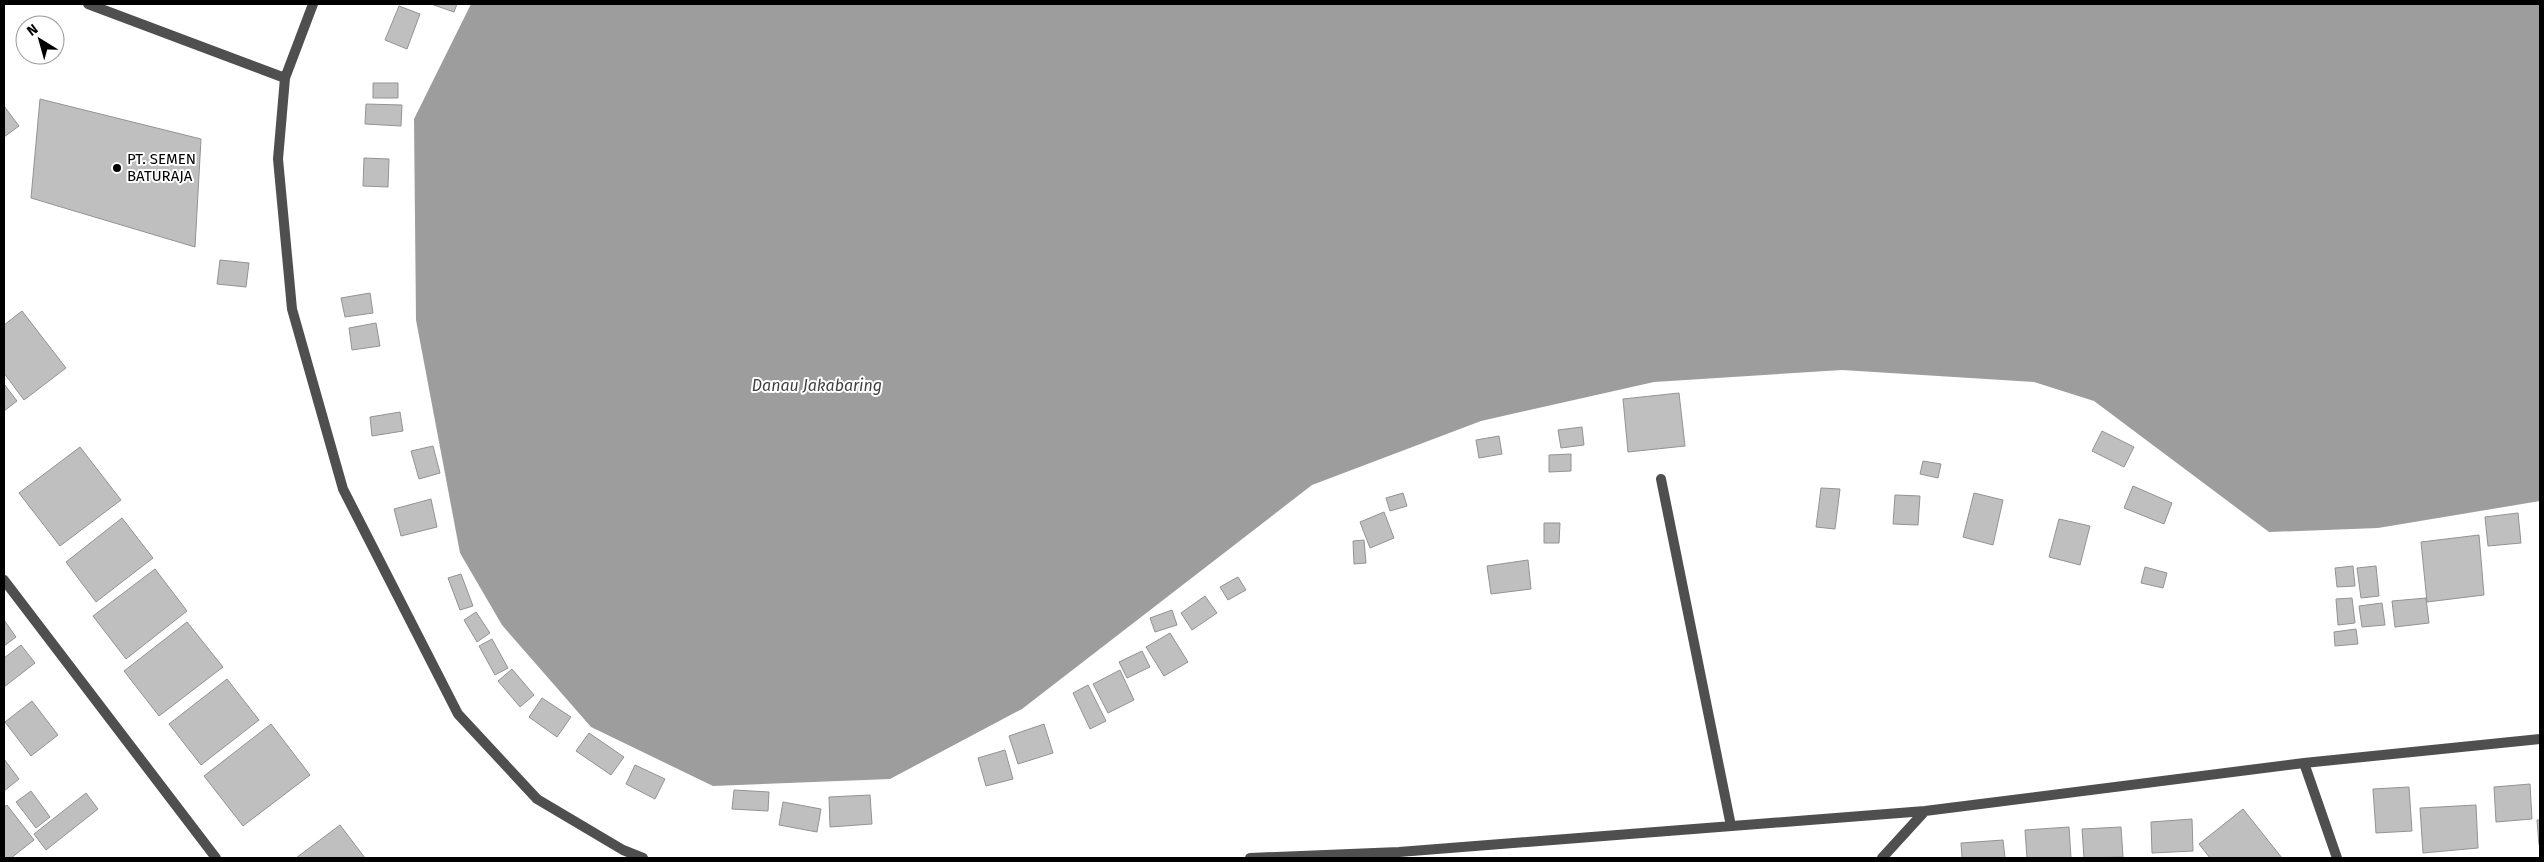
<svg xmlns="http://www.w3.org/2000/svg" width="2544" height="862" font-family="'Fira Sans',sans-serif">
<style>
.water{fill:#9d9d9d}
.building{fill:#bfbfbf;stroke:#939393}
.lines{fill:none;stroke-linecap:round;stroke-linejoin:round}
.minor{stroke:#4f4f4f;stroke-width:10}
.poi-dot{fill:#000;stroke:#fff;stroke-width:2}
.labels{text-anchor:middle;stroke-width:4;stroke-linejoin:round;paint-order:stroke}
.poi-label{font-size:15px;fill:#000;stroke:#fff;text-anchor:start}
.water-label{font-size:16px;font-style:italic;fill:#3e3e3e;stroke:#fff}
</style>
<rect width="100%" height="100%" fill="#fff"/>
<!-- water -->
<path class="water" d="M471 4H2540V501L2378 528 2269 532 2094 401 2034 382 1842 370 1654 382 1481 421 1312 485 1022 709 890 779 713 786 591 727 502 625 460 553 416 320 414 119Z"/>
<!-- building -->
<path class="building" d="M431 4H457L454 12Z
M399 6 420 14 407 49 385 40Z
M373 83H398V98H373Z
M40 99 201 139 195 247 31 198Z
M366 104 402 105 401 126 365 124Z
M4 106 19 126 4 137Z
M364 158 389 159 388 187 363 186Z
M220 260 249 263 246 287 217 284Z
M370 293 373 313 345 317 341 298Z
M22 311 66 368 24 400 4 373V325Z
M376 323 380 346 352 350 349 328Z
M4 384 17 401 4 411Z
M1679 393 1685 446 1628 452 1623 399Z
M400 412 403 431 372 436 370 417Z
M1582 427 1584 445 1561 448 1558 430Z
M2102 431 2134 447 2124 467 2092 451Z
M1499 436 1502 454 1479 458 1476 440Z
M433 446 440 473 419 479 411 451Z
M80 447 121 500 60 546 19 493Z
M1571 454V471L1549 472V455Z
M1923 461 1941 464 1938 478 1920 474Z
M2133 486 2172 503 2164 524 2124 508Z
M1821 488 1840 489 1835 529 1816 527Z
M1403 493 1407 506 1390 511 1386 498Z
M1974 493 2003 500 1993 545 1963 537Z
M1895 495 1920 496 1918 525 1893 524Z
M431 499 437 527 401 536 394 509Z
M1384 512 1394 538 1370 548 1360 522Z
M2518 513 2521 543 2488 546 2485 517Z
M122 518 153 558 96 602 66 562Z
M2059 519 2090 526 2080 565 2049 557Z
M1544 523H1560L1559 543H1544Z
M2479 535 2484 595 2427 602 2421 542Z
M1364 540 1366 563 1354 564 1353 541Z
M1528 560 1531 589 1491 594 1487 566Z
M2353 566 2355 586 2337 587 2335 568Z
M2376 566 2379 596 2361 598 2357 568Z
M2145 567 2167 573 2163 588 2141 583Z
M155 569 187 611 126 659 93 616Z
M461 574 473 606 460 610 448 578Z
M1238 577 1246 590 1228 600 1220 587Z
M1205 596 1217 613 1192 630 1181 613Z
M2352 598 2355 623 2338 625 2336 599Z
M2426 598 2429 623 2395 627 2392 601Z
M2382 603 2385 625 2362 627 2359 606Z
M1172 610 1177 625 1155 632 1150 618Z
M476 612 490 633 477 642 464 620Z
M4 620 16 637 4 646Z
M187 622 223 667 159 716 124 671Z
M2356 629 2358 644 2335 646 2334 632Z
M1170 633 1188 662 1164 676 1146 647Z
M492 639 508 668 495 675 479 646Z
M21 645 35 663 4 687V658Z
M1142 651 1150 667 1127 678 1119 662Z
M512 669 534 695 520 707 498 681Z
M1120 670 1134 700 1108 713 1093 684Z
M227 679 259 720 201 765 169 724Z
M1088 685 1106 721 1090 729 1073 693Z
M542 698 571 717 557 737 529 717Z
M32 701 58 735 31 756 5 722Z
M271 724 310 775 243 826 204 776Z
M1044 724 1053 753 1018 764 1009 736Z
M589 733 624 757 611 775 576 751Z
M1005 750 1013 779 986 786 978 758Z
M4 759 19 779 4 791Z
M635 765 665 779 655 799 626 784Z
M2530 784 2532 819 2496 822 2494 787Z
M2409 787 2412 831 2376 833 2373 789Z
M734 790 769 792 768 811 732 809Z
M31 791 50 817 36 828 16 802Z
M86 793 98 809 46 850 34 834Z
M870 795 872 824 830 827 829 797Z
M783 802 821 809 817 832 779 825Z
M7 805 34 840 11 858H4V807Z
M2476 805 2478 848 2423 853 2420 808Z
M2243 809 2282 858H2210L2199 844Z
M2192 819 2193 851 2152 853 2151 822Z
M2537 820H2540V845H2539Z
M340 825 365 858H296Z
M2069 827 2071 858H2027L2025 830Z
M2121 827 2123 857 2084 858 2082 829Z
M2003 840 2005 858H1962L1961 843Z"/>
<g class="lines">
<!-- minor -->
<path class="minor" d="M88 4 285 78
M313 4 285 78 278 159 292 309 343 489 458 714 537 799 623 850 643 858
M1661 479 1731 826
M4 580 216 858
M2304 763 2337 858
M1250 858 1399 852 1925 811 2304 763 2540 739
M1882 858 1925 811"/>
</g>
<!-- markers -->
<circle class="poi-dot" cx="117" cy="168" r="5"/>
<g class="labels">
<!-- poi labels -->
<g class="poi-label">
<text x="127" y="164">PT. SEMEN<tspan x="127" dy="17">BATURAJA</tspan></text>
</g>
<!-- water labels -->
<g class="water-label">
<text x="817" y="391">Danau Jakabaring</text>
</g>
</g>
<!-- border -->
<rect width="2544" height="862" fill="none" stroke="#000000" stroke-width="10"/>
<!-- north arrow -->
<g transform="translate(40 40) rotate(323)"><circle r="24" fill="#ffffff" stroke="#999999"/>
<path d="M0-4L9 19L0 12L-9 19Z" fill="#000000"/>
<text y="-8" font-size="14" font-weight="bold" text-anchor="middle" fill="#000000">N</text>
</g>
</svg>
